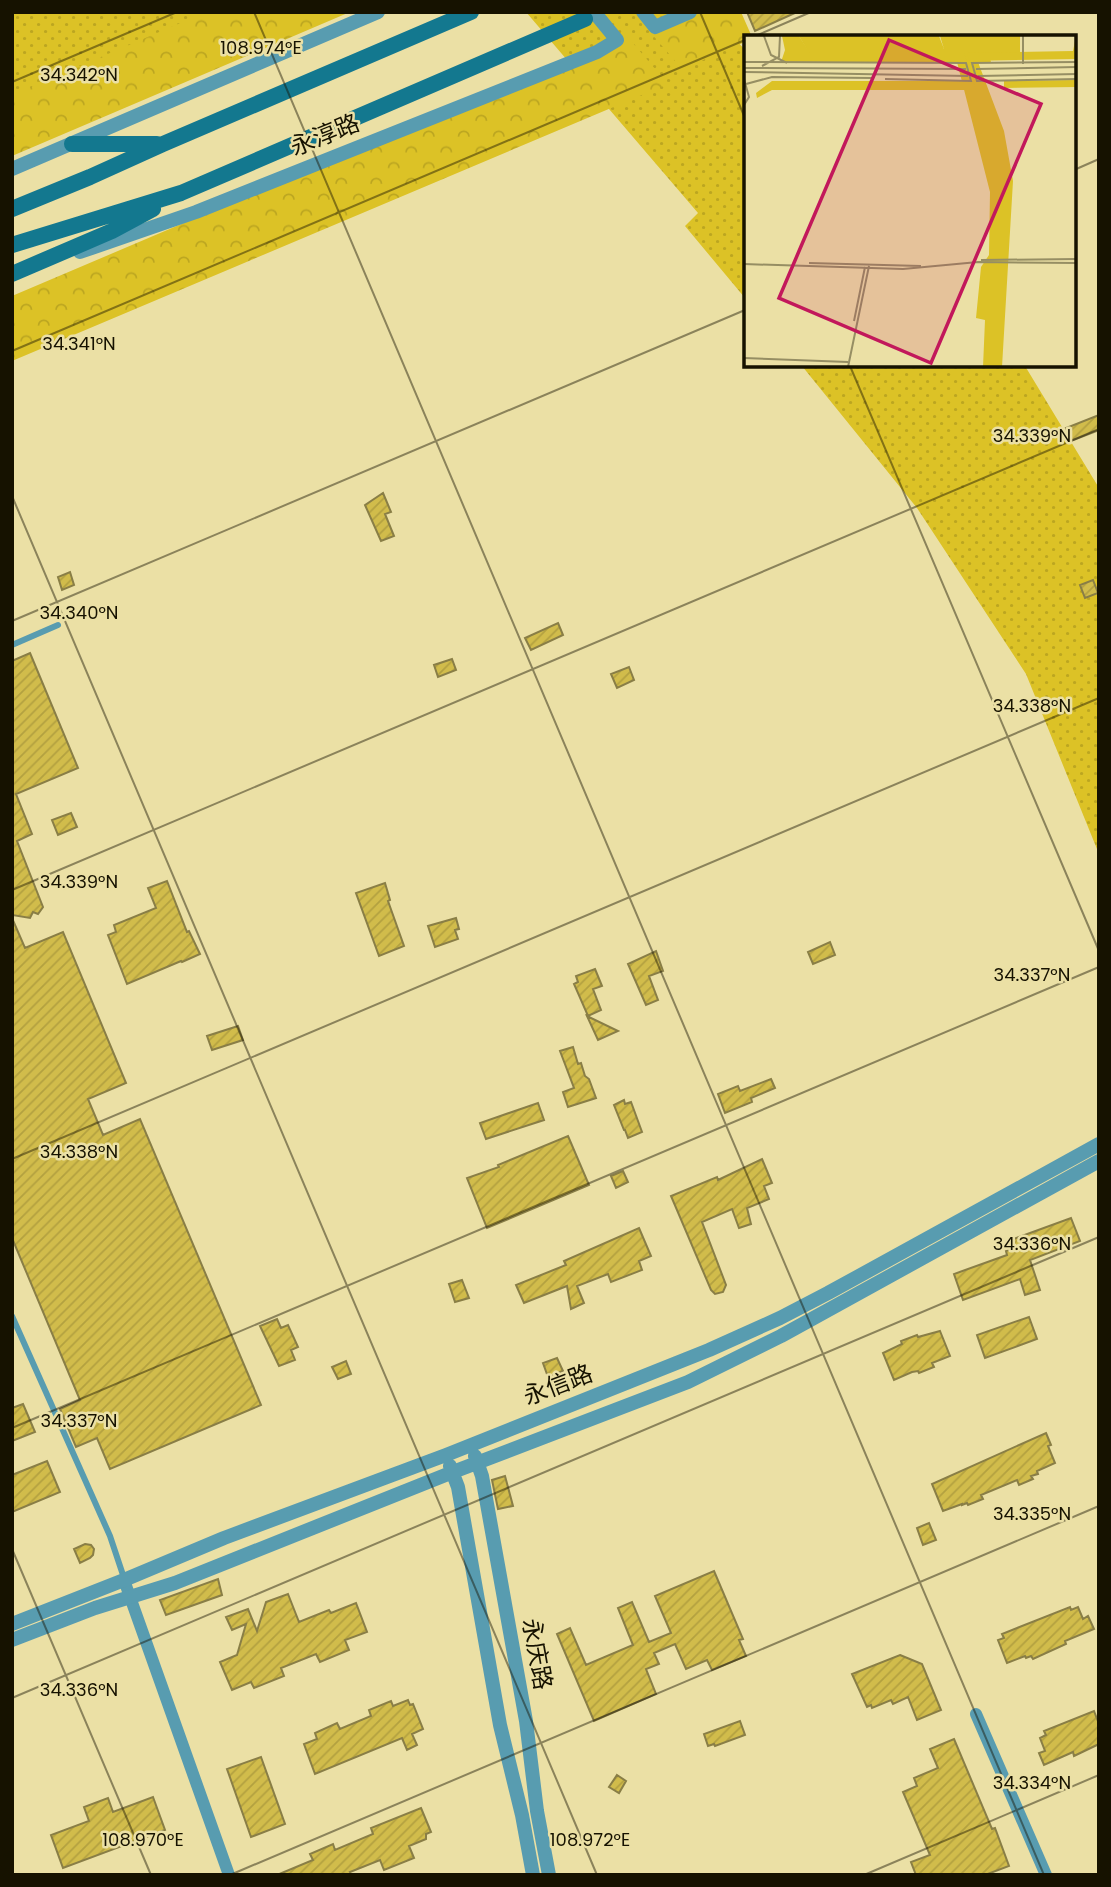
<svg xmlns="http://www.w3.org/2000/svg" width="1111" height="1887" font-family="Poppins,'Noto Sans SC',sans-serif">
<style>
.grass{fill:url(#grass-dots)}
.forest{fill:url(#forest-crowns)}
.building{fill:url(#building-hatch);stroke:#897e46;stroke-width:2}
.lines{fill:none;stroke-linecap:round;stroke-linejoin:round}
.service{stroke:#589cb0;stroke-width:6}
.minor{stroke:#589cb0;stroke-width:12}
.tertiary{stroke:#589cb0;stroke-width:14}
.secondary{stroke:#13788f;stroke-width:16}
.ticks{fill:none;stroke:#161200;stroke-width:2;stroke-opacity:0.45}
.labels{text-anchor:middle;stroke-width:5;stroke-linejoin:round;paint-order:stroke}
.street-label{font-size:24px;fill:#161200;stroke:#ebe0a5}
.inset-road{fill:none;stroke:#968e63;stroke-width:2}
.view{fill:#c2185b;fill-opacity:0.15;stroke:#c2185b;stroke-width:3.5}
.inset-edge{fill:none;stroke:#161200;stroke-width:3.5}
.ticks-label{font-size:18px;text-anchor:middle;fill:#161200;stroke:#ebe0a5;stroke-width:5;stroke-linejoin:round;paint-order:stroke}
</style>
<defs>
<pattern id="grass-dots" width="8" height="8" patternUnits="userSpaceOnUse" patternTransform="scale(1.75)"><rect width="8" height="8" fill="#dcc226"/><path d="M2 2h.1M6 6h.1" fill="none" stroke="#bca620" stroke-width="1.8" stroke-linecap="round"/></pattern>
<pattern id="forest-crowns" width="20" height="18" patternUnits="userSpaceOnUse" patternTransform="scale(1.75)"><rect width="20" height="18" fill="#dcc226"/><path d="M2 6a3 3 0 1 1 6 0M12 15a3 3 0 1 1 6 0" fill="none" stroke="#bca620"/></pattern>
<pattern id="building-hatch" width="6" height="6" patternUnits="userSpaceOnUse" patternTransform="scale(1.75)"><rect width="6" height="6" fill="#d1bc4b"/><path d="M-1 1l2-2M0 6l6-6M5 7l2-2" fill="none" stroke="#b3a140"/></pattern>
</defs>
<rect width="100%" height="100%" fill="#ebe0a5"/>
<!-- grass -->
<path class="grass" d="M12 12H217L12 98Z
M526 12H711L745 50V298L685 226 698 213Z
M802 366H1025L1099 488V854L1026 674 917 508Z"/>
<!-- forest -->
<path class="forest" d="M206 12H350L12 156V95Z
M675 12H741L752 37H745V42L682 69 644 25Z
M626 35 668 84 12 361V296Z"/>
<!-- building -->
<path class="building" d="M747 12H797L755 31Z
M1099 415V430L1071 441 1066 428Z
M383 493 391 512 385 514 394 536 381 541 365 505Z
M70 572 74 585 62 590 58 577Z
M1093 580 1098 593 1085 598 1080 585Z
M558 623 563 635 531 650 525 638Z
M30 653 78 768 16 794 32 834 17 841 43 907 38 914 33 912 30 918 12 915V661Z
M452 659 456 670 438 677 434 665Z
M629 667 634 680 617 688 611 674Z
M71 813 77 827 58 835 52 820Z
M167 881 187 932 189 931 200 954 182 962 181 961 127 984 108 935 116 932 114 925 156 908 148 888Z
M385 883 390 900 388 901 404 946 379 956 356 893Z
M12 918 25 948 63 932 126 1083 88 1099 103 1135 140 1119 261 1405 110 1469 97 1438 76 1447 60 1409 80 1400 12 1238Z
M456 918 459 929 455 930 458 939 435 947 428 926Z
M830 942 835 955 813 964 808 952Z
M656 951 663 971 649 976 658 1000 646 1005 628 964Z
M595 969 602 986 593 989 601 1010 588 1016 574 984 578 982 576 976Z
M587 1016 618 1031 598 1040Z
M238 1026 243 1040 212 1050 207 1036Z
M573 1047 578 1064 581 1063 585 1076 589 1079 596 1098 568 1107 563 1092 574 1088 560 1051Z
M771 1079 775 1088 751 1098 752 1102 725 1113 718 1094 738 1086 740 1091Z
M624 1100 625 1104 631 1102 642 1132 628 1138 625 1130H624L614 1105Z
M538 1103 544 1120 486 1139 480 1123Z
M568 1136 589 1185 487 1228 467 1178 499 1167 498 1165Z
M762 1159 772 1183 764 1186 769 1199 747 1208 751 1224 739 1228 732 1209 702 1222 726 1285 723 1292 715 1294 711 1290 671 1196 717 1177 718 1180Z
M623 1171 628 1182 616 1188 611 1176Z
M1071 1218 1080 1241 1030 1260 1040 1290 1025 1295 1020 1279 963 1300 954 1274 1007 1255 1006 1251 1014 1248 1011 1240Z
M639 1228 651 1256 639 1261 642 1270 611 1282 608 1274 577 1286 584 1303 571 1309 567 1286 524 1303 516 1285 566 1265 564 1261Z
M462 1280 469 1298 455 1302 449 1284Z
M1029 1317 1037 1339 985 1358 977 1335Z
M277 1319 281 1328 288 1325 298 1347 291 1350 295 1360 279 1366 260 1326Z
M940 1331 950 1356 932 1363 934 1367 919 1373 918 1371 912 1372 894 1380 883 1353 902 1344 901 1341 917 1335 918 1337Z
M557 1358 563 1371 548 1377 543 1363Z
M346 1361 351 1374 338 1379 332 1367Z
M23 1404 35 1432 12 1441V1408Z
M1046 1433 1051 1445 1048 1446 1055 1463 1037 1471 1038 1474 1031 1476 1033 1479 1019 1485 1017 1480 981 1495 983 1499 968 1505 967 1503 962 1505V1504L943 1511 932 1484Z
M47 1461 60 1492 12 1512V1475Z
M505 1476 513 1506 498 1509 492 1480Z
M929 1523 936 1540 923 1545 917 1528Z
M85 1544 91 1545 94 1549 93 1555 90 1558 80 1563 74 1549Z
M714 1571 743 1639 739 1640 746 1656 712 1670 707 1660 686 1669 675 1644 654 1653 659 1664 646 1669 656 1694 594 1721 557 1634 570 1628 586 1665 633 1645 618 1608 632 1602 649 1642 671 1633 655 1596Z
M218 1579 222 1595 166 1615 160 1600Z
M288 1594 299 1622 329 1610 331 1613 356 1603 367 1632 345 1640 349 1650 320 1662 316 1654 281 1668 284 1676 254 1688 251 1682 232 1690 220 1662 237 1655 246 1624 232 1630 226 1617 248 1609 257 1631 266 1602Z
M1070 1607 1071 1610 1078 1607 1083 1619 1088 1616 1094 1629 1065 1641 1066 1644 1033 1659 1031 1656 1026 1658 1025 1656 1007 1663 998 1640 1004 1638 1002 1634Z
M900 1655 922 1664 941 1710 917 1720 908 1697 893 1704 891 1700 872 1708 871 1705 867 1707 852 1674Z
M408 1700 410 1705 413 1704 423 1729 412 1734 417 1745 407 1750 402 1738 315 1774 304 1744 317 1739 315 1733 337 1723 340 1729 371 1716 369 1710 391 1701 393 1706Z
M1094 1711 1099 1724V1744L1074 1756 1073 1752 1044 1765 1039 1753 1045 1751 1040 1738 1046 1735 1044 1731Z
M740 1721 745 1735 715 1746 714 1744 708 1746 704 1734Z
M954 1739 992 1829 995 1828 1009 1866 985 1875H916L911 1862 930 1855 903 1792 917 1786 914 1778 938 1768 930 1749Z
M261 1757 285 1824 251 1837 227 1769Z
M617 1775 626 1781 619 1793 609 1787Z
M153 1797 165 1830 63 1868 51 1835 89 1821 84 1807 108 1798 113 1812Z
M421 1808 431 1832 426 1834V1839L409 1846 414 1858 384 1870 380 1860 350 1872 352 1875H277L313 1860 310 1854 333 1844 335 1850 373 1834 371 1828Z"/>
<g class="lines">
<!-- service -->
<path class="service" d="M12 645 58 625
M12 1316 110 1536 124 1578"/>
<!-- minor -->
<path class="minor" d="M124 1580 229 1875
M976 1714 1046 1875"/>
<!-- tertiary -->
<path class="tertiary" d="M643 12 655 27 690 12
M12 169 378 12
M80 252 196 212 597 52 617 40 594 12
M475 1456 482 1476 526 1721 537 1811 549 1875
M450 1466 458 1487 500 1725 522 1815 533 1875
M12 1624 124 1580 224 1538 446 1455 709 1350 780 1318 828 1293 1099 1144
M12 1640 95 1608 175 1583 453 1472 688 1382 781 1336 1099 1161"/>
<!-- secondary -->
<path class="secondary" d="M72 144H157
M12 209 90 177 163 144 471 12
M12 245 181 193 585 19
M12 274 112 231 153 209"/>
</g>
<!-- ticks -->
<path class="ticks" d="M254 12 1044 1875M700 12 745 118M753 37 811 12M12 82 177 12M1074 170 1099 159M12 351 745 40M850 366 1099 951M12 496 597 1875M12 621 745 310M12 890 1099 429M12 1159 1099 698M12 1428 1099 967M12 1549 151 1875M12 1698 1099 1237M230 1875 1099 1506M864 1875 1099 1775"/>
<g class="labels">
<!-- street labels -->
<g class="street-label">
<text transform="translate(325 135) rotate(-22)" y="8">永淳路</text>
<text transform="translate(558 1385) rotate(-21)" y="8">永信路</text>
<text transform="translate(537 1654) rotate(80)" y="8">永庆路</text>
</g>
</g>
<!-- overview -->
<g transform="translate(744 35)">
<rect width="332" height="332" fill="#ebe0a5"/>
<path d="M55 1H195L200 14 196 1H276V21H245L247 27H234L260 96 269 146 258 332H239L241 285 232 283 237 232 245 220 246 157 213 27 202 19 65 18Z" fill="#dcc226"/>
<path d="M38 1H55L66 18H220L223 27H37L41 15ZM332 1V24L225 26 223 18 329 16ZM332 45V52L260 53V46ZM28 46H229L232 55H28L13 63 12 58Z" fill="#dcc226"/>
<path class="inset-road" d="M20 1 27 20 43 28M0 27 222 28 227 46 141 44M333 27 228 28 233 46 333 44M279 29V1M18 31 35 22 36 1M0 33 222 34M232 34 333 32M0 37 224 41M234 41 333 39M0 44 5 62 0 70M2 49 28 42 130 43M237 225 333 224M65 228 177 231M0 229 159 234 234 227 333 228M110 286 121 232M0 323 104 327M104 332 125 231"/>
<path class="view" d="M145 5 297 69 187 328 35 263Z"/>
<rect width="332" height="332" class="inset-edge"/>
</g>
<g class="ticks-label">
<text x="261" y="54">108.974°E</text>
<text x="79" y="81">34.342°N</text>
<text x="79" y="350">34.341°N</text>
<text x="1032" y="442">34.339°N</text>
<text x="79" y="619">34.340°N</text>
<text x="1032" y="712">34.338°N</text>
<text x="79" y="888">34.339°N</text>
<text x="1032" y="981">34.337°N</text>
<text x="79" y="1158">34.338°N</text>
<text x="1032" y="1250">34.336°N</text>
<text x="79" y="1427">34.337°N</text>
<text x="1032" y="1520">34.335°N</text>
<text x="79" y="1696">34.336°N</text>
<text x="1032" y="1789">34.334°N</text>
<text x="143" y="1846">108.970°E</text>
<text x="590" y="1846">108.972°E</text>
</g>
<!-- border -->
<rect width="1111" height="1887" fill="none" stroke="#161200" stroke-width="28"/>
</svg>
